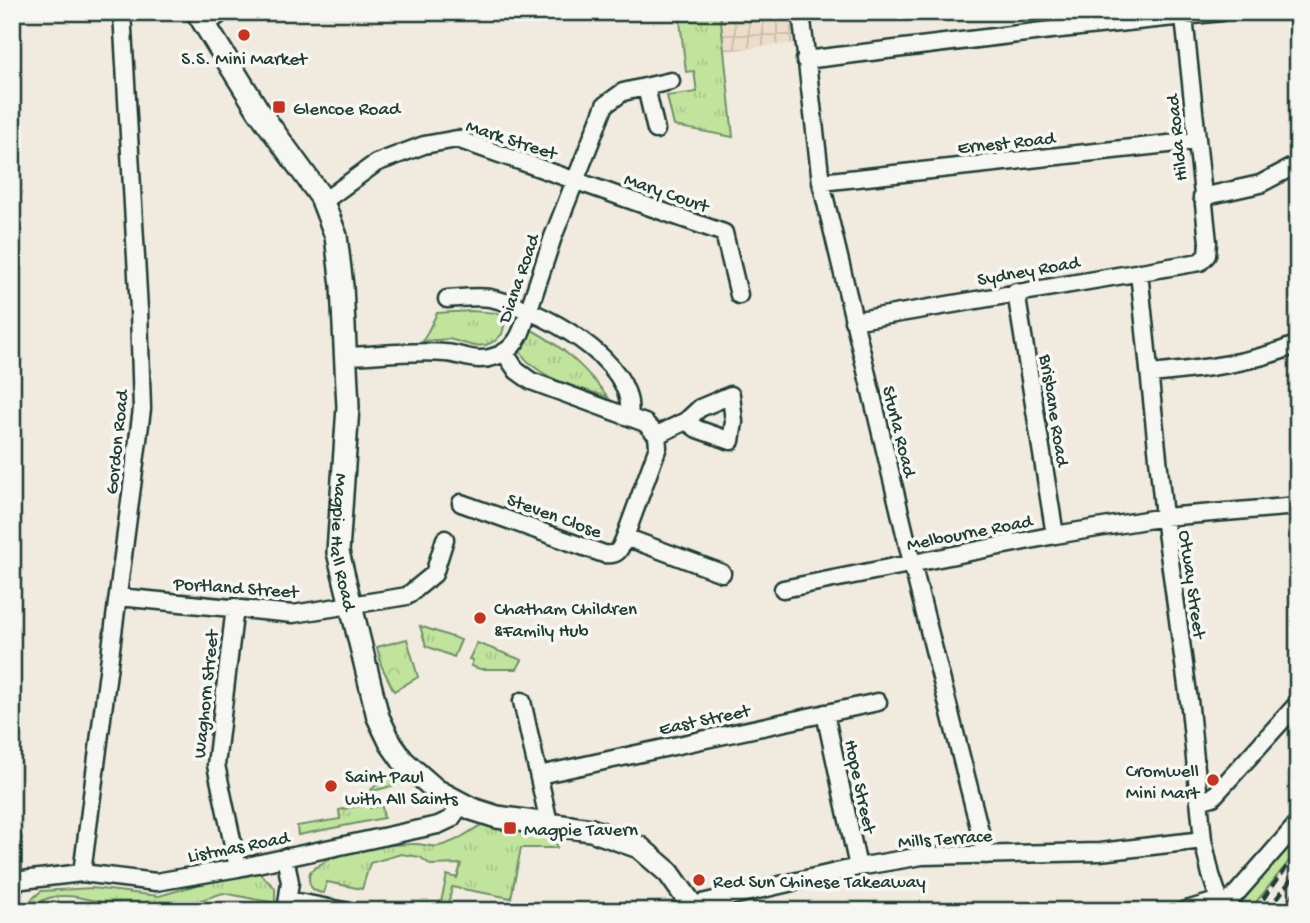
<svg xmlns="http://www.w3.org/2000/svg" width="1310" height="923" font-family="'Gochi Hand',sans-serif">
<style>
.industrial{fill:url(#industrial-grid)}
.grass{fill:url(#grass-tufts);stroke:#709068;stroke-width:2}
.forest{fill:url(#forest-firs);stroke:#709068;stroke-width:2}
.park{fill:url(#park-crowns);stroke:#709068;stroke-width:2}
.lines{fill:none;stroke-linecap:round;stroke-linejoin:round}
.street-casing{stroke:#1f3d34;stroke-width:21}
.secondary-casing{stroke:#1f3d34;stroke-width:26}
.street{stroke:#f6f6f2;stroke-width:16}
.secondary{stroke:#f6f6f2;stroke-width:21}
.rail{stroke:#1f3d34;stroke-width:4.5;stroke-dasharray:10 5;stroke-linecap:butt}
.poi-dot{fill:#c8321e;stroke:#f6f6f2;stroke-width:2.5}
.labels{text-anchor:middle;stroke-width:7;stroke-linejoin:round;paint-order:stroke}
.poi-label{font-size:19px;fill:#1f3d34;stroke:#f6f6f2;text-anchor:start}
.street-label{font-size:19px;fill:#1f3d34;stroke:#f6f6f2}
</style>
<defs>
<pattern id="industrial-grid" width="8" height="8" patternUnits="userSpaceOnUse" patternTransform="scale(1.75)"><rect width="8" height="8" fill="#ecdcc8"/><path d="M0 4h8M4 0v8" fill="none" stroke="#cabeac"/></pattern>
<pattern id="grass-tufts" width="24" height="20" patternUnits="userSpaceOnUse" patternTransform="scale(1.75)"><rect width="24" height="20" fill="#c1e49d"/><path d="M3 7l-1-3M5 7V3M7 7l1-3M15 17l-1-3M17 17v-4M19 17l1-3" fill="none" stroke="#a5c488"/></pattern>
<pattern id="forest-firs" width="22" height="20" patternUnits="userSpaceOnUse" patternTransform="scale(1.75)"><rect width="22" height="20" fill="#c1e49d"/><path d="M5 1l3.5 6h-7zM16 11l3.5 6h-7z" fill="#a5c488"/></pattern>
<pattern id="park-crowns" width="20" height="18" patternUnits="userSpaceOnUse" patternTransform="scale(1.75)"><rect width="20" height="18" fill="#c1e49d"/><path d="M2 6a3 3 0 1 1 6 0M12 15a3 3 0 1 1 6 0" fill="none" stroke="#a5c488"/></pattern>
</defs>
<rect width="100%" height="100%" fill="#f1eadf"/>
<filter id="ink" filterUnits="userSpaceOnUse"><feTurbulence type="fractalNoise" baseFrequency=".0143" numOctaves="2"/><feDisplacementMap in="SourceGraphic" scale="14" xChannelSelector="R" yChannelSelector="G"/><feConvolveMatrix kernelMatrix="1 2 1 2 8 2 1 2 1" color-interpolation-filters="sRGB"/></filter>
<g filter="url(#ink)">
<!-- industrial -->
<path class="industrial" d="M720 12H791L795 43 724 51Z"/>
<!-- grass -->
<path class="grass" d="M679 12H720L733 137 674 126 667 96 697 92 694 71 686 72Z
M471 311 497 313 506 319 502 334 495 341 486 345 474 346 449 339 423 341 437 313Z
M532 330C564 347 586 369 608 397 578 387 539 380 520 352Z
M420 626 461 640 454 657 426 646Z
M477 643 522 660 517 669H480L471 666 473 660 469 659Z
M399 770 411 781 369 792 387 775Z
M368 804 370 808 382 806 384 818 298 835 297 826 340 819 339 810Z
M487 822 556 833 557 848H521L511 898 452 887 447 911H439L447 875 457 878 461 864 431 865 420 857 401 854 370 863 362 889 327 882 324 893C311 892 307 884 310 872 336 849 379 845 412 844 422 843 431 848 439 846 458 842 470 830 487 822Z
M258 872 275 888V903L223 893 201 900 199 911H109L108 904C86 899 65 891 43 900L38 911H27L31 900 41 891 92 888 159 896 197 885Z"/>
<!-- forest -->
<path class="forest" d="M1298 829V850L1249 911H1227Z
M1298 886V911H1279Z"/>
<!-- park -->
<path class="park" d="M407 639 418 677 394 691 381 665 377 647Z"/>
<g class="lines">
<defs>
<path id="street" d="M801 12 821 182 912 563 986 855
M205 25 223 12
M805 60 1051 30 1222 12
M646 87 656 130
M821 182 1196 141
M1202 197 1260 184 1298 164
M324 201 376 163 424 145 457 139 724 233 739 295
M1139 272 1164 517 1190 708 1203 840 1211 875 1223 911
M1016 292 1055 535
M447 299C461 298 477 296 490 298 537 308 638 359 629 417
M853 321 1200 262 1207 255 1208 242 1184 17
M504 352 517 371 531 381 645 423 657 435 658 447 625 537 722 573
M346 356C378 355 413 350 445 353 462 354 475 363 493 357 508 353 518 342 523 327L553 237 605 105 623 92 671 81
M1150 374C1200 369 1251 364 1298 344
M657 435 686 421 700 408 731 395 734 422 731 441 697 429 686 421
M461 503 604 554C619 556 620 549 625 537
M783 589 1055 535 1164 517 1298 506
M119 597 293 614 395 598 407 596 434 574 445 539
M235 607 216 765 238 868
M522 701 549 823
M825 713 858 867
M539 775 878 702
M1199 801 1213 797 1298 703
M12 838V894
M285 857 290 882 286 911
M82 873 142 409 139 310 122 12
M14 881 82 873 156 882 238 868 438 825 451 819 461 805
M288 900 344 911
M693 905 858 867 922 856 1100 852 1203 840
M1222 906 1228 903 1298 823
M1183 911 1220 900"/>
<g id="secondary">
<path id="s1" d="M197 12 258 110 321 197 336 236 342 286 348 407 338 552 378 717 391 744 403 761 436 790 472 809 497 817 591 830 639 847 669 873 696 911"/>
</g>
</defs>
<!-- street casing -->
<use href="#street" class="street-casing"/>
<!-- secondary casing -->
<use href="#secondary" class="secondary-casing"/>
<!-- street -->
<use href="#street" class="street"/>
<!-- secondary -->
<use href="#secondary" class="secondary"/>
<!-- rail -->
<path class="rail" d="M1254 911 1298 852
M1267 911 1298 871"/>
</g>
</g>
<!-- markers -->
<g class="poi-dot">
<circle cx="244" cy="35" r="7"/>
<rect x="272" y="100" width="14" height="14" rx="3.5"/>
<circle cx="480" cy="618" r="7"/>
<circle cx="1213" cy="780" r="7"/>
<circle cx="331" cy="786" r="7"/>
<rect x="503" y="821" width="14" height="14" rx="3.5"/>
<circle cx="699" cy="880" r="7"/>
</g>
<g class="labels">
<!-- poi labels -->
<g class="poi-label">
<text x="244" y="64" text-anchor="middle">S.S. Mini Market</text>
<text x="293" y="114">Glencoe Road</text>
<text x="494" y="614">Chatham Children<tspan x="494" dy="22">&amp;Family Hub</tspan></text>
<text x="1199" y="776" text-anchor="end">Cromwell<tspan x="1199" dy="22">Mini Mart</tspan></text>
<text x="345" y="782">Saint Paul<tspan x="345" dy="22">with All Saints</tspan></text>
<text x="524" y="835">Magpie Tavern</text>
<text x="713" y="887">Red Sun Chinese Takeaway</text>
</g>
<!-- street labels -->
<g class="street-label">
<text transform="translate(512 138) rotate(18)" y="7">Mark Street</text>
<text transform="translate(1175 138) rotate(-96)" y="7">Hilda Road</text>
<text transform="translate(1006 141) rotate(-6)" y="7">Ernest Road</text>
<text transform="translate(667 191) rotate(19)" y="7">Mary Court</text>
<text transform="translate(1028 269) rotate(-10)" y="7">Sydney Road</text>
<text transform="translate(517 278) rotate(-71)" y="7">Diana Road</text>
<text transform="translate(1056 410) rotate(81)" y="7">Brisbane Road</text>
<text transform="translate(901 431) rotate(76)" y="7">Sturla Road</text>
<text transform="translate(115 442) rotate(-84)" y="7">Gordon Road</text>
<text transform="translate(555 514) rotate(20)" y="7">Steven Close</text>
<text transform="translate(969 531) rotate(-11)" y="7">Melbourne Road</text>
<text dy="7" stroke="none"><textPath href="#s1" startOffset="572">Magpie Hall Road</textPath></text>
<text transform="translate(1194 584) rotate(82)" y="7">Otway Street</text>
<text transform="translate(236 586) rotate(4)" y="7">Portland Street</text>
<text transform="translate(204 694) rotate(-84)" y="7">Waghorn Street</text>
<text transform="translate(704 718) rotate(-12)" y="7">East Street</text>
<text transform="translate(862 786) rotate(78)" y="7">Hope Street</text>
<text transform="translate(945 837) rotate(-4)" y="7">Mills Terrace</text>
<text transform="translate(238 845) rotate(-11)" y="7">Listmas Road</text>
</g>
</g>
<!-- margin -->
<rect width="1310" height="923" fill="none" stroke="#f6f6f2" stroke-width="42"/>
<rect x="21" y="21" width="1268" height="881" fill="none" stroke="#1f3d34" stroke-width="2.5" filter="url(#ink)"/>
</svg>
